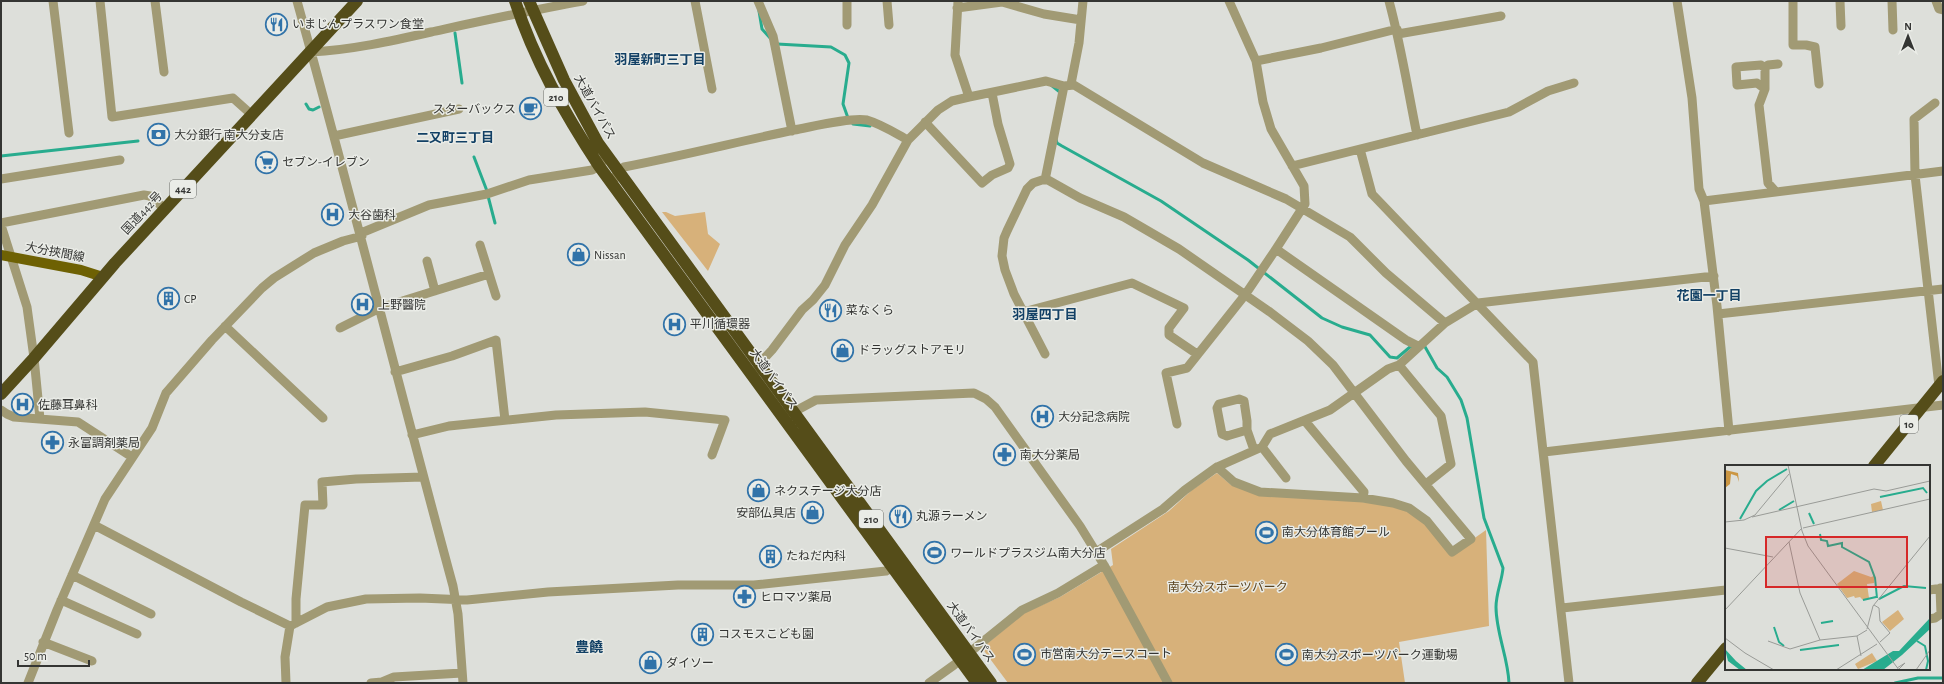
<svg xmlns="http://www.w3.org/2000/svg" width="1944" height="684" font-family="'Alegreya Sans','Noto Sans JP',sans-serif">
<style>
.green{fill:#d7b17a}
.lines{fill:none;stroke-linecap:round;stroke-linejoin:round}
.stream{stroke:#28ac8e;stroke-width:3}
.minor{stroke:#a19a74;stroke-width:9}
.major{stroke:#6e6103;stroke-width:10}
.highway{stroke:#554d19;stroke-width:12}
.labels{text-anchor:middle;stroke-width:3;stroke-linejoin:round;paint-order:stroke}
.shield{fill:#eaece7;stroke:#6b6c69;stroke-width:1}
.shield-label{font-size:11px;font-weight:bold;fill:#343533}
.poi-label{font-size:12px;fill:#343533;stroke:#eaece7;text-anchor:start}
.street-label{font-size:12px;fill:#343533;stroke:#eaece7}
.park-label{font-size:12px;fill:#5b4421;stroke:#eaece7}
.neighbourhood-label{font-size:13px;font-weight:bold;fill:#124065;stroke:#eaece7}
.quarter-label{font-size:14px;font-weight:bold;fill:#124065;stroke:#eaece7}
.inset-river{fill:none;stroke:#28ac8e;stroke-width:2}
.inset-road{fill:none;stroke:#999b97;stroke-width:1}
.view{fill:#d62828;fill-opacity:0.15;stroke:#d62828;stroke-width:2}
.inset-edge{fill:none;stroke:#343533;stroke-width:2}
</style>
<rect width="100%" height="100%" fill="#dddfda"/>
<!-- green -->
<path class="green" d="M662 212H666L675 216 705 212 708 234 720 244 708 271Z
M1217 473 1231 485 1393 506C1422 515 1433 531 1452 554L1486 530 1489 626 1399 642 1405 683H1008L982 648 1024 613 1060 597 1113 565 1111 549 1169 511 1192 490Z"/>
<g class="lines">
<!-- stream -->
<path class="stream" d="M759 11 762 29 771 39
M455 33 462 83
M777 44 831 47 845 55 849 63 843 104 848 118
M1051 85 1061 93
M306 104 309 109 313 110 319 107
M852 122 853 124 870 126 869 123
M1056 139 1057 143 1062 146 1161 201 1248 260 1322 318 1342 327 1370 335 1390 357 1397 358 1410 347H1415
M1 156 138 141
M474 157 487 191
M488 196 495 223
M1424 345 1437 368 1447 377 1461 400 1467 418 1484 518 1503 568C1502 581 1496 593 1496 607 1496 633 1508 657 1509 683
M1895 683 1918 678H1943"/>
<!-- minor -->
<path class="minor" d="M53 1 69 133
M100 1 112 117 233 98 252 115
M155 1 164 72
M297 1C351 195 400 391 453 586L458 614 463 683
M695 1 712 89
M758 1 773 36 792 131
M847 1V25
M887 1 889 25
M1389 1C1401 45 1408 91 1417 135
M1677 1 1692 98 1699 189 1704 201 1717 306 1729 431
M1793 1V45H1806L1815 47 1819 84
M1840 1 1841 26
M1892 1 1893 30
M1936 1 1939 9 1943 10
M957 8 1002 2 1044 14 1081 20
M1398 34 1501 16
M311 52C351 50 392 41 431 32 482 21 532 10 583 1
M1256 61 1321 48 1397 29
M1765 68 1768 65 1778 64
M1071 84 1079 43 1083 1
M1765 89 1757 83 1737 85 1736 67 1761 65 1765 68V89L1759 105 1768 183 1776 192
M969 97 1046 81 1064 86
M1935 103 1914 119 1915 175 1939 386
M925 122 982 183 992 175 1008 168 1010 164 998 124 992 93
M334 136 459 109
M1360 149 1509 112 1548 91 1574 83
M1292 166 1360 149 1372 194 1533 362 1569 683
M1 179 120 160
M1045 180 1064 86 1074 85 1203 163 1286 199 1350 237 1386 273 1445 323
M612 185 618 171 624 167C681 156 737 142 794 130 811 127 851 117 867 120 881 124 895 133 908 140
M1704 201 1943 171
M1 223 144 195 150 196 165 209
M1 225 27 307 34 358 40 419
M361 233 429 205 487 194 529 180 592 170 599 166 607 155
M480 245 496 296
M1276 249 1406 340 1418 346
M427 261 435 291
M1023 312 1132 283 1184 308 1169 328V335L1197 354
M1718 314 1943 289
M225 326 323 418
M340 328 380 308 489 274
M1045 354 1014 294 1005 270 1002 256 1004 238 1007 231 1027 189 1033 183 1042 180H1048L1080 198 1124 217 1179 249 1270 312 1308 341 1333 365 1406 461 1471 539 1452 552 1427 521 1409 508 1393 503 1363 498 1260 492 1234 482 1217 467 1185 490 1163 509 1096 552
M1399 365 1441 416 1451 464 1426 484
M758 370 759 364 772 350 802 310 813 300 825 285 845 245 872 205 908 140 938 110 952 101 969 97 955 55 958 1
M395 372 452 356 496 340 505 420
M1 410 7 414 14 417 78 422 132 457
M788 415 816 400 974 393 986 399 995 407 1080 526 1104 565 1058 593 1022 610 954 665 929 683
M1305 421 1364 492 1363 498
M1177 424 1166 373 1187 368 1245 295 1276 249 1305 204 1304 186 1271 129 1263 102 1256 61 1229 1
M1247 430V421L1244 401 1239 399 1219 404 1217 408 1222 434 1227 436 1247 430 1254 450
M412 435 449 426 556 415 645 412 725 420 712 455
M1262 447 1286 478
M1544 452 1943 405
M1217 467 1262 447 1270 434 1330 410 1388 369 1399 365 1445 323 1478 303 1714 276
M94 525 241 602 290 626
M1104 565 1168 683
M72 575 151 614
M1929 590 1943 588
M61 600 137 634
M1562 608 1726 590
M1929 619 1935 618 1941 614 1940 588
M296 623V599L305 505H323L322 482 356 479 423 477
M43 642 92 661
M28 683 57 610 105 499 152 428 166 393 212 340 262 288 274 278 314 253 343 241 362 236
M286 683 285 657 290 626 327 607 366 599 420 598 467 600 548 592 678 585H754L886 571 898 564
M371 683 382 682 394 677 462 673"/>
<!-- major -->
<path class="major" d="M1 255 81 270 103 277"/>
<!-- highway -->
<path class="highway" d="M515 1C534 60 565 114 599 166L977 683
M529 1 564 80 598 143 991 683
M1 394 34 358 115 263 357 1
M1874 466 1943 381
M1697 683 1726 648"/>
</g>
<!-- icons -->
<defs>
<symbol id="restaurant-ring" viewBox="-11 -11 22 22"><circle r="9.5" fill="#eaece7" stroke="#3173a9" stroke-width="1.5"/><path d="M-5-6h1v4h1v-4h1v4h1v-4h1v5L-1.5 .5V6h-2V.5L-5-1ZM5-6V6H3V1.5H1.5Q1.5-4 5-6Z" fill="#3173a9"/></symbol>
<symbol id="cafe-ring" viewBox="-11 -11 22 22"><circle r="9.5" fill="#eaece7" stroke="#3173a9" stroke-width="1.5"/><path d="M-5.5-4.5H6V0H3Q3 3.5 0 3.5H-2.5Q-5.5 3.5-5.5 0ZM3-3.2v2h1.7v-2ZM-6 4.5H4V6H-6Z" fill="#3173a9"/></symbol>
<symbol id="bank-ring" viewBox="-11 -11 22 22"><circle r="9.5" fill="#eaece7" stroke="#3173a9" stroke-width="1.5"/><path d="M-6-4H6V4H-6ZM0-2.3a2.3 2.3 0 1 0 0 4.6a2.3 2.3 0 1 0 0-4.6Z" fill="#3173a9"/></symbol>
<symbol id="supermarket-ring" viewBox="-11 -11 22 22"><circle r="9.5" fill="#eaece7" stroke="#3173a9" stroke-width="1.5"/><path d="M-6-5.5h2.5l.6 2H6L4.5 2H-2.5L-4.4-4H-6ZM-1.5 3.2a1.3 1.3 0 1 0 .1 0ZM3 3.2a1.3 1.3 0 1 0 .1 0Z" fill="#3173a9"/></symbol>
<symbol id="hospital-ring" viewBox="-11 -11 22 22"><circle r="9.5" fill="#eaece7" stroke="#3173a9" stroke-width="1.5"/><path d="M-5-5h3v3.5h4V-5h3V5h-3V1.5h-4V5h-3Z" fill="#3173a9"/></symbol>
<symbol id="shop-ring" viewBox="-11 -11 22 22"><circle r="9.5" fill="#eaece7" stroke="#3173a9" stroke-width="1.5"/><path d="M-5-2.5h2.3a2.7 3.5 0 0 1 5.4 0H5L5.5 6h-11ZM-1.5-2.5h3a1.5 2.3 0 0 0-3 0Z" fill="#3173a9"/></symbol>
<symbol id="building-ring" viewBox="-11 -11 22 22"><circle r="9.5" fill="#eaece7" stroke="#3173a9" stroke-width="1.5"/><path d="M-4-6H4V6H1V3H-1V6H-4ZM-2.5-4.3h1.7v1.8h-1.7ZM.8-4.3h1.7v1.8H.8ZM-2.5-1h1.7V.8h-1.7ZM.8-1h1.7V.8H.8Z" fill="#3173a9"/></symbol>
<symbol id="pharmacy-ring" viewBox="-11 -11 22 22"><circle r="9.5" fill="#eaece7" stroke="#3173a9" stroke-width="1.5"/><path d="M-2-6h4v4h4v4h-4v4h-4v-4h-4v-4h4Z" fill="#3173a9"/></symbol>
<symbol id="stadium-ring" viewBox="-11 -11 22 22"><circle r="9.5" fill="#eaece7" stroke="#3173a9" stroke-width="1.5"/><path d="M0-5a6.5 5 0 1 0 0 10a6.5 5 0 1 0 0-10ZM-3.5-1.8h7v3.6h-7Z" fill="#3173a9"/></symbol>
</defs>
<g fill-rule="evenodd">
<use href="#restaurant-ring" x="264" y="12" width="25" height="25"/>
<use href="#cafe-ring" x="518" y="96" width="25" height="25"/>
<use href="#bank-ring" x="146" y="122" width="25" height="25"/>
<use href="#supermarket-ring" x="254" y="150" width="25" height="25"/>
<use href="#hospital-ring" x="320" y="202" width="25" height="25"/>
<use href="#shop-ring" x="566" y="242" width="25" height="25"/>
<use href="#building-ring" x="156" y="286" width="25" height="25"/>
<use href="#hospital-ring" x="350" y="292" width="25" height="25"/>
<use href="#restaurant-ring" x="818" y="298" width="25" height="25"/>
<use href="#hospital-ring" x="662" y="312" width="25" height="25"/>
<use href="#shop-ring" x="830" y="338" width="25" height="25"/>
<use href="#hospital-ring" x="10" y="392" width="25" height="25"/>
<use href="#hospital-ring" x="1030" y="404" width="25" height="25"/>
<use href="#pharmacy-ring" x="40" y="430" width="25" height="25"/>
<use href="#pharmacy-ring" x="992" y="442" width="25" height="25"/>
<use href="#shop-ring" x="746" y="478" width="25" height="25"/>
<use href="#shop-ring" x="800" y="500" width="25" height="25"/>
<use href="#restaurant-ring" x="888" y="504" width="25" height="25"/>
<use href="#stadium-ring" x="1254" y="520" width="25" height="25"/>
<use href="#stadium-ring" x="922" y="540" width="25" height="25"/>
<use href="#building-ring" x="758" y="544" width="25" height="25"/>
<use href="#pharmacy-ring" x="732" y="584" width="25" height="25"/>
<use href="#building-ring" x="690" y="622" width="25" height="25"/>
<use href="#stadium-ring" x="1012" y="642" width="25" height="25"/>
<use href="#stadium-ring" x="1274" y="642" width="25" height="25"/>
<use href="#shop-ring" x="638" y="650" width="25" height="25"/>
</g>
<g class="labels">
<!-- shield labels -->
<g class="shield">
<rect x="544" y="88" width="24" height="18" rx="3"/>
<rect x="170" y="180" width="26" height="18" rx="3"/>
<rect x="1900" y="415" width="18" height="18" rx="3"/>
<rect x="859" y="510" width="24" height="18" rx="3"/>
</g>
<g class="shield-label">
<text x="556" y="101">210</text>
<text x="183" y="193">442</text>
<text x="1909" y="428">10</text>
<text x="871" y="523">210</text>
</g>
<!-- poi labels -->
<g class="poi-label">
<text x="292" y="28">いまじんプラスワン食堂</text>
<text x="516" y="113" text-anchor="end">スターバックス</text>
<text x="174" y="139">大分銀行 南大分支店</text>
<text x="282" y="166">セブン-イレブン</text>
<text x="348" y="219">大谷歯科</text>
<text x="594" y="259">Nissan</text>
<text x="184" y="303">CP</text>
<text x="378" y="309">上野醫院</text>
<text x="846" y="314">菜なくら</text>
<text x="690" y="328">平川循環器</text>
<text x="858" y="354">ドラッグストアモリ</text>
<text x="38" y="409">佐藤耳鼻科</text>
<text x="1058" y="421">大分記念病院</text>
<text x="68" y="447">永富調剤薬局</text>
<text x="1020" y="459">南大分薬局</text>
<text x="774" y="495">ネクステージ大分店</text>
<text x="796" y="517" text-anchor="end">安部仏具店</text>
<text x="916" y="520">丸源ラーメン</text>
<text x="1282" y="536">南大分体育館プール</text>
<text x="950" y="557">ワールドプラスジム南大分店</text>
<text x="786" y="560">たねだ内科</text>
<text x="760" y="601">ヒロマツ薬局</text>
<text x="718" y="638">コスモスこども園</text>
<text x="1040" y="658">市営南大分テニスコート</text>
<text x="1302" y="659">南大分スポーツパーク運動場</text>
<text x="666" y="667">ダイソー</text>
</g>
<!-- street labels -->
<g class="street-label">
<text transform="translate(595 107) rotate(61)" y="4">大道バイパス</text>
<text transform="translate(142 213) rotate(-47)" y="4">国道442号</text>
<text transform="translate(55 252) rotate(11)" y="4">大分挾間線</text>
<text transform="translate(774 379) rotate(54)" y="4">大道バイパス</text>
<text transform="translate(971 632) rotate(54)" y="4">大道バイパス</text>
</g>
<!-- park labels -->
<g class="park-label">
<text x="1228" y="591">南大分スポーツパーク</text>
</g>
<!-- neighbourhood labels -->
<g class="neighbourhood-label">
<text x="660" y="64">羽屋新町三丁目</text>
<text x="455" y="142">二又町三丁目</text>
<text x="1709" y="300">花園一丁目</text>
<text x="1045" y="319">羽屋四丁目</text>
</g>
<!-- quarter labels -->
<g class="quarter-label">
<text x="589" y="652">豊饒</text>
</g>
</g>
<!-- overview -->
<g transform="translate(1725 465)">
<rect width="205" height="205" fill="#dddfda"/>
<path d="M156 36 158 45 147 47 146 39ZM129 106 146 112 149 111V118L142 119 144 133 138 135 135 132 130 133 129 131 122 133 112 119ZM173 145 179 154 165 166 157 157ZM147 188 152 196 133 204 130 199Z" fill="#d7b17a"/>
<path d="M0 5 13 8 14 17 12 11 6 9 5 19 0 23Z" fill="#cb9642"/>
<path d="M205 153V164L177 190 158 205H137L168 186H174ZM0 184 11 196 22 205H15L3 196Z" fill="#28ac8e"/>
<path class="inset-river" d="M155 32 198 23 202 28M54 45 69 36M84 48 89 59M15 54 31 26 42 16 62 4M95 69 96 75 102 76 103 81 117 78V82L144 97 150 113 152 133M154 134 179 121 201 123M138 135 151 132M96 158 108 156M49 162 54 177 59 181M192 176 200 181 203 196 201 205M75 185 114 180"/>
<path class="inset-road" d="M63 0 77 66 83 81 174 205M27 52 149 24 161 26 205 16M0 57 19 55 30 50 64 9M78 63 205 34M64 77 75 128 95 175M0 83 48 92M149 140 154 143 155 156 165 168 155 177M0 145 77 63M142 164 148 141 205 71M132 171 136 191M0 173 20 188 49 205M43 176 65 184 95 175 132 171 142 165M172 203 180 198 174 204M111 205 152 179M191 205 205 185"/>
<path class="view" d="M41 72H182V122H41Z"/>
<rect width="205" height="205" class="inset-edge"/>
</g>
<!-- border -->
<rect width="1944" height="684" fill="none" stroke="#343533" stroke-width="4"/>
<!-- north arrow -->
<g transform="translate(1908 36)" stroke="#eaece7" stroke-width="3" paint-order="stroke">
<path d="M0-3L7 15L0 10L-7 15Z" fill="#343533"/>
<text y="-6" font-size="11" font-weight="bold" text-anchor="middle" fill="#343533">N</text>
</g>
<!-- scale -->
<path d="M18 660v6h71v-6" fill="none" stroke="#343533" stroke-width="2"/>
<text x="24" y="660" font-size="12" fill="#343533" stroke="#eaece7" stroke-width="3" paint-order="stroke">50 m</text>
</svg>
